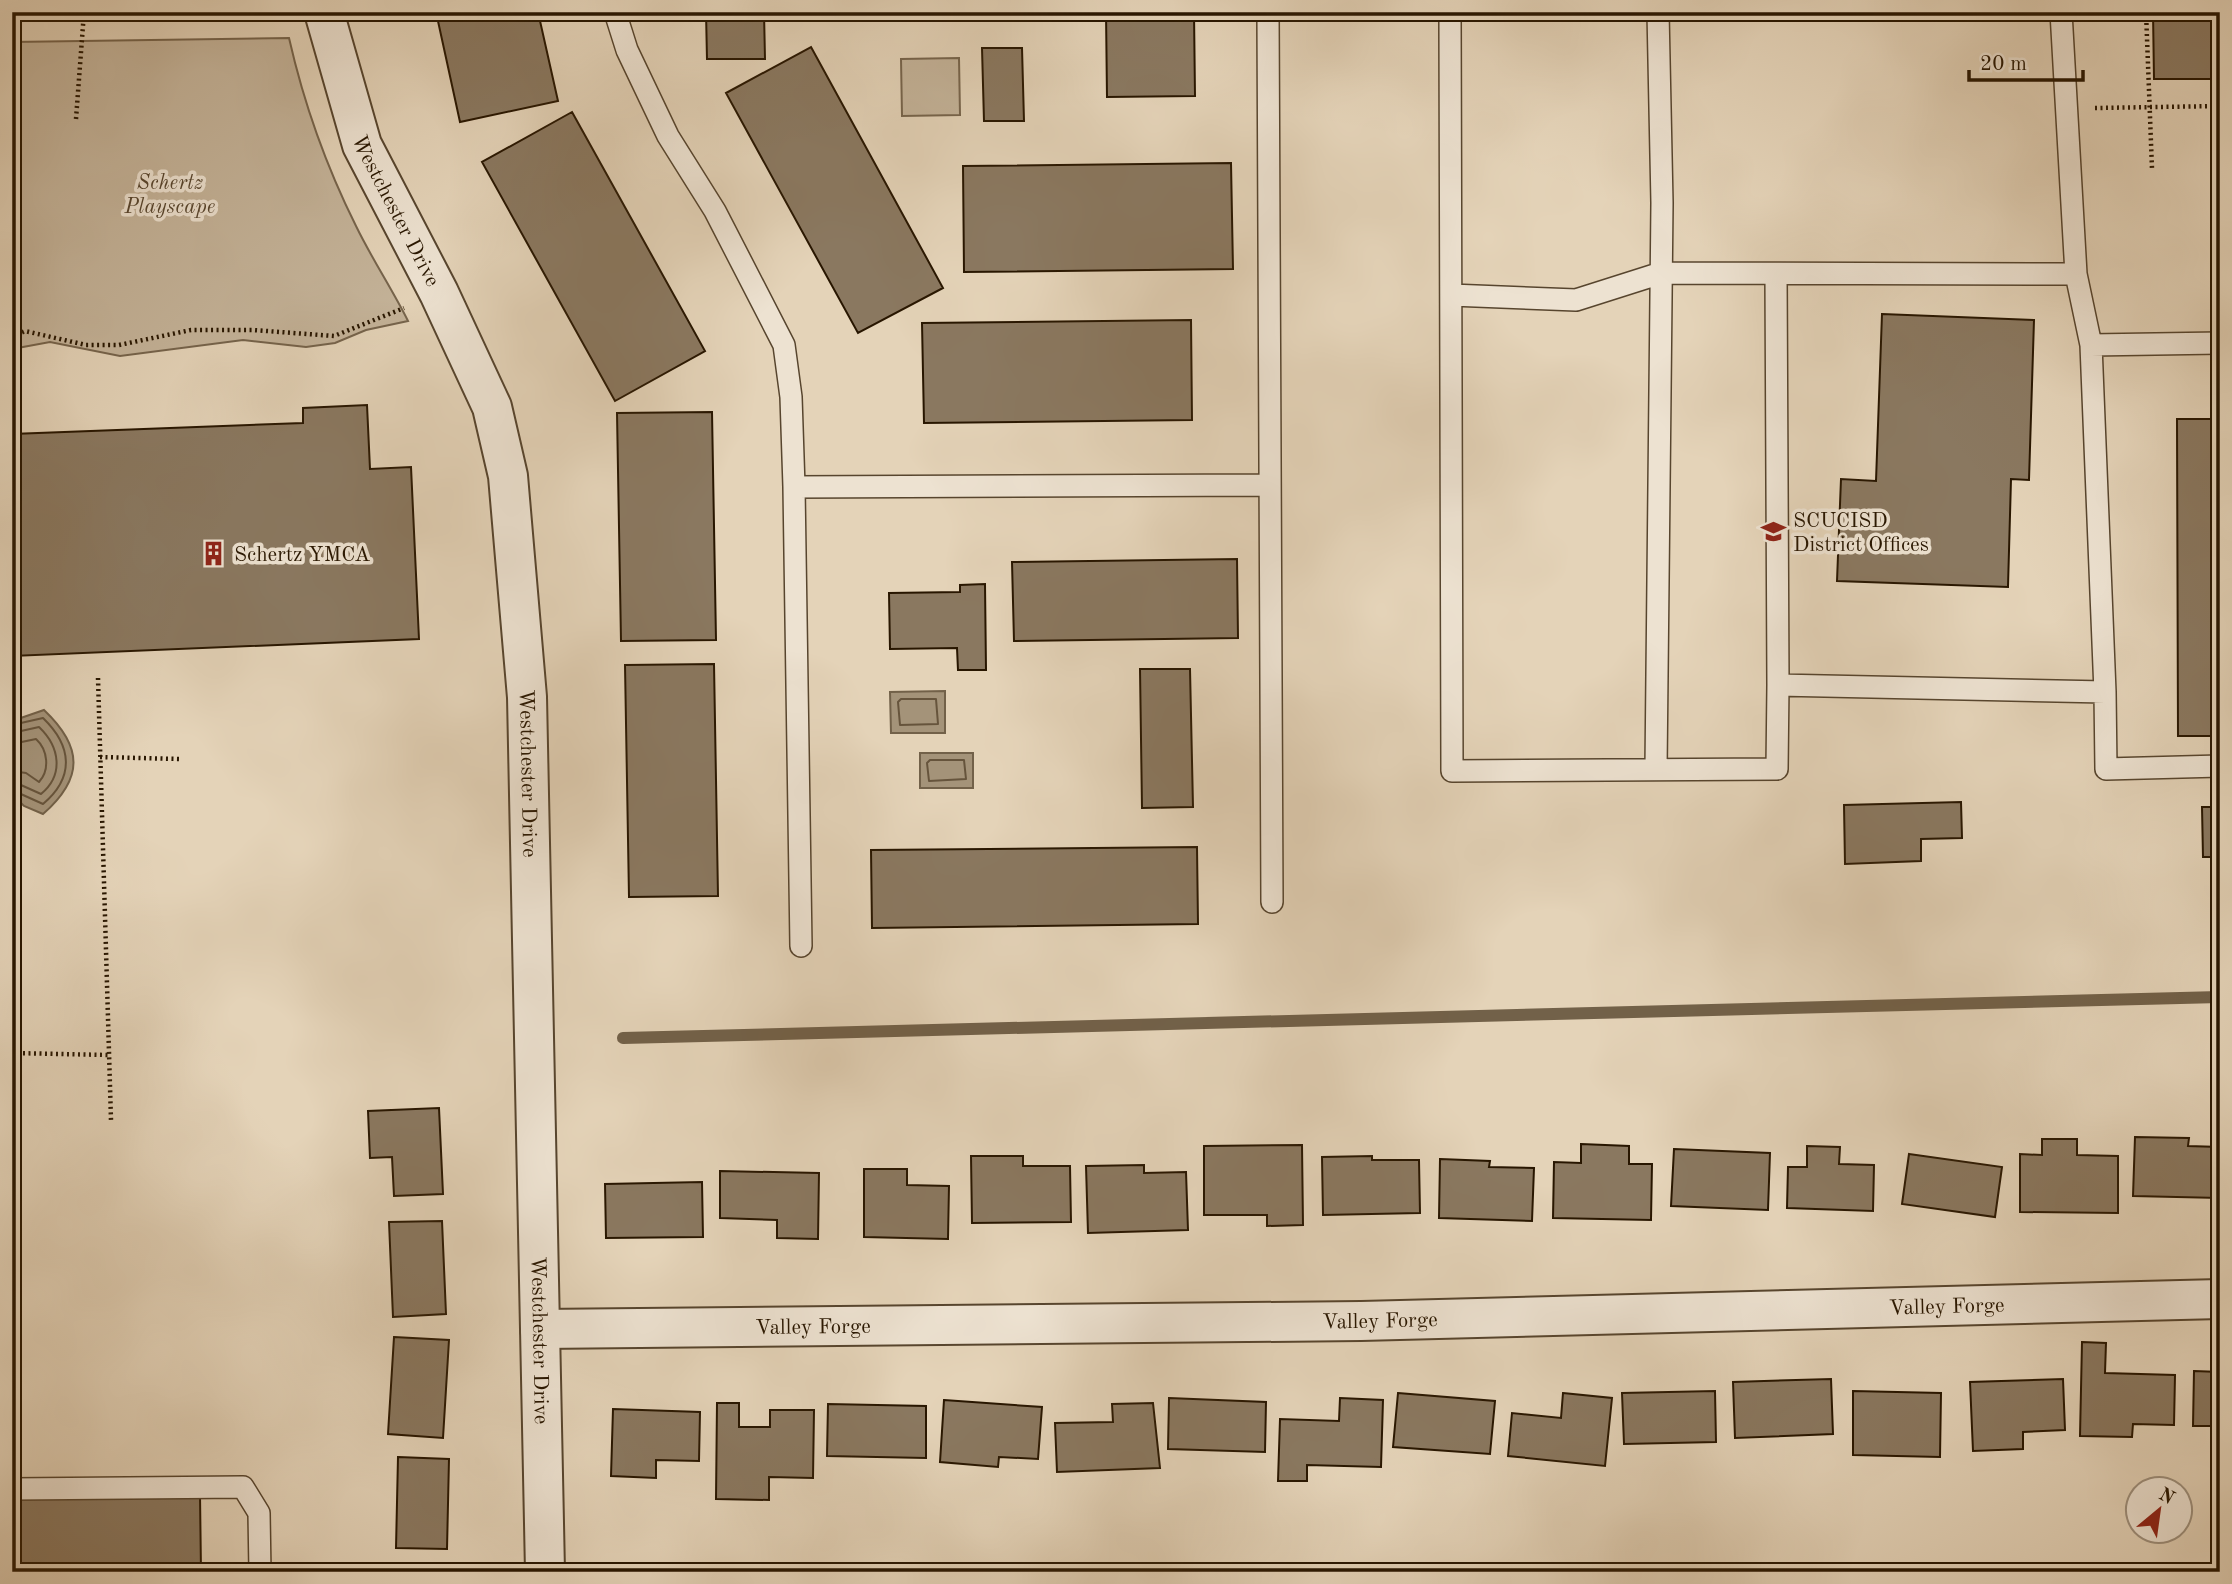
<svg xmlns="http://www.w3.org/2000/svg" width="2232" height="1584" font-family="'Old Standard TT',serif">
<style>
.green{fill:#c4b399;stroke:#76644c;stroke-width:2}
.water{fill:#a49379;stroke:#726149;stroke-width:2}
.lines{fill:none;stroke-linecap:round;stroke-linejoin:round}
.shore{stroke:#66543c;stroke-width:2}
.stream{stroke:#726149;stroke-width:12}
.building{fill:#8a7860;stroke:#281600;stroke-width:2}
.lane-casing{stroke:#57452e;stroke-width:24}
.street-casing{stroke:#57452e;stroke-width:42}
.path{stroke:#281600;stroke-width:4.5;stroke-dasharray:2 3.5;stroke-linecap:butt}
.lane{stroke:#ede2d1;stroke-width:21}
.street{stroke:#ede2d1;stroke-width:38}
.labels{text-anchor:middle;stroke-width:7;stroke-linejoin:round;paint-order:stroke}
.park-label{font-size:21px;font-style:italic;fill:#57452e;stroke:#ede2d1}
.street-label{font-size:21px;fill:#281600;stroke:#ede2d1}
.poi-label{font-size:21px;fill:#281600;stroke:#ede2d1;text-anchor:start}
</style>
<rect width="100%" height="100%" fill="#e4d3b8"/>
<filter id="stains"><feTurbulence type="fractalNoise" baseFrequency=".00286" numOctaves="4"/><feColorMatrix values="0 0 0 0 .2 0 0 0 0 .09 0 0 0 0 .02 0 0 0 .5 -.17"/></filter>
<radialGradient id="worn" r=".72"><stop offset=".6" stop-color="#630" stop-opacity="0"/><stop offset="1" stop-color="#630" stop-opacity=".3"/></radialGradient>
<!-- green -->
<path class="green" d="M289 38C304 104 326 166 356 226 372 259 392 289 408 321L366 330 335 343 306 347 243 340 120 356 50 342 12 349V42Z
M959 58 960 115 902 116 901 59Z"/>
<!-- water -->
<path class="water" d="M945 691V733H891L890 692Z
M44 710C83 747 84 778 43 814L24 806 12 794V721Z
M920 753H973V788H920Z"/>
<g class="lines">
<!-- shore -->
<path class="shore" d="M901 699H936L938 724 900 725 898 702Z
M12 725 43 718C72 746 75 777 43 804L12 790
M12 733 39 727C60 747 64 775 41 794L12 781
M12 744 36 739C48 750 50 770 39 782L26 773 12 771
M930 760H964L966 779 929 781 927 763Z"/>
<!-- stream -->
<path class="stream" d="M623 1038 2220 997"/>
</g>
<!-- building -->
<path class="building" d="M436 12H538L558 101 460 122Z
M706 12H764L765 59H707Z
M1106 12H1194L1195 96 1107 97Z
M2153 12H2220V79H2154Z
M811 47 943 288 858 333 726 93Z
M982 48H1022L1024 121H984Z
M572 112 705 351 615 401 482 162Z
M1231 163 1233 269 964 272 963 166Z
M1882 314 2034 320 2029 480 2011 479 2008 587 1837 581 1841 479 1876 481Z
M1191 320 1192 420 924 423 922 323Z
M367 405 370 469 411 467 419 639 12 656V434L303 423V408Z
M712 412 716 640 621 641 617 413Z
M2177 419H2220V736H2178Z
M1237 559 1238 638 1014 641 1012 562Z
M985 584 986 670H958L957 648 890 649 889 593 960 592V585Z
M714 664 718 896 629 897 625 665Z
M1140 669H1190L1193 807 1142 808Z
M1961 802 1962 838 1921 839V861L1845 864 1844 805Z
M2202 807H2220V857H2203Z
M1197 847 1198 924 872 928 871 850Z
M439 1108 443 1194 394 1196 392 1157 370 1158 368 1111Z
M2135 1137 2189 1138 2188 1146 2220 1147V1198L2133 1196Z
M2042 1139H2077V1155L2118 1156V1213L2020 1212V1154L2042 1155Z
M1581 1144 1629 1146V1164H1652L1651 1220 1553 1218 1554 1162 1581 1163Z
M1302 1145 1303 1225 1267 1226V1215H1204V1146Z
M1807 1146 1840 1147 1839 1164 1874 1165 1873 1211 1787 1208 1788 1167H1807Z
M1674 1149 1770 1153 1768 1210 1671 1206Z
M1909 1154 2002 1167 1995 1217 1902 1204Z
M971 1156H1023V1166H1070L1071 1222 972 1223Z
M1372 1156V1160H1419L1420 1213 1323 1215 1322 1157Z
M1440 1159 1490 1161 1489 1167 1534 1168 1532 1221 1439 1218Z
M1144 1165V1173L1186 1172 1188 1230 1088 1233 1086 1166Z
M864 1169H907V1185L949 1186 948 1239 864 1237Z
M720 1171 819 1173 818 1239 777 1238V1220L720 1218Z
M702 1182 703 1237 606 1238 605 1184Z
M442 1221 446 1314 393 1317 389 1222Z
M394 1337 449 1340 443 1438 388 1434Z
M2082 1342 2106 1343 2105 1373 2175 1375 2174 1425 2133 1424 2132 1437 2080 1436Z
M2194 1371 2220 1372V1426H2193Z
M1831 1379 1833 1434 1735 1438 1733 1382Z
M2063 1379 2065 1430 2023 1432V1449L1973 1451 1970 1382Z
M1715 1391 1716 1442 1624 1444 1622 1393Z
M1853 1391 1941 1393 1940 1457 1853 1455Z
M1398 1393 1495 1401 1490 1454 1393 1447Z
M1563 1393 1612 1398 1605 1466 1508 1456 1512 1413 1561 1418Z
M1169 1398 1266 1402 1265 1452 1168 1449Z
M1340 1398 1383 1400 1381 1467 1307 1465V1481H1278L1280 1419 1339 1421Z
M944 1400 1042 1407 1038 1459 999 1457 998 1467 940 1462Z
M717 1403H739V1427H770V1410H814L813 1478 769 1477V1500L716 1499Z
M1153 1403 1160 1468 1057 1472 1055 1423 1113 1422 1112 1404Z
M828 1404 926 1406V1458L827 1456Z
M613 1409 700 1412 699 1461 656 1460V1478L611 1476Z
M398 1457 449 1459 447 1549 396 1548Z
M200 1495 201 1572H12V1496Z
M2196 1565 2220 1566V1572H2196Z
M1746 1570 1809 1571V1572H1746Z"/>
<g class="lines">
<defs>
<path id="lane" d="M615 12 627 50 668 136 715 211 784 345 791 397 794 487 801 946
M1268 12 1272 902
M1450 12 1452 771 1777 769 1778 685 2105 692 2106 769 2220 766
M2061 12 2076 274 2091 345 2105 692
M1776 274 1778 685
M1451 295 1576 300 1661 273 2076 274
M2091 345 2220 343
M794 487 1268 485
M1656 769 1662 203 1658 12
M12 1489 243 1487 259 1513 260 1572"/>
<g id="street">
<path id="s1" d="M324 12 362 145 439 293 492 407 508 476 527 697 545 1572"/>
<path id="s2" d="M540 1329 1361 1321 2220 1299"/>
</g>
</defs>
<!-- lane casing -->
<use href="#lane" class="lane-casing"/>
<!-- street casing -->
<use href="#street" class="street-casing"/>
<!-- path -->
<path class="path" d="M2146 12 2152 169
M2095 108 2220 106
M76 119 84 12
M12 337 25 331 86 345H119L191 330H253L334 336 404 308
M98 678 111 1120
M100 757 179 759
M12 1053 108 1055"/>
<!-- lane -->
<use href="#lane" class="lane"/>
<!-- street -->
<use href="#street" class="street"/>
</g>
<!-- icons -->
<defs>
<symbol id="school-bare" viewBox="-9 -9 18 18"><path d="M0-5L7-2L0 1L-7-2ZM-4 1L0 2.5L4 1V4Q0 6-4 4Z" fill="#8f2418" stroke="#ede2d1" stroke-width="2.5" paint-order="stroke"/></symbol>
<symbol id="building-bare" viewBox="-9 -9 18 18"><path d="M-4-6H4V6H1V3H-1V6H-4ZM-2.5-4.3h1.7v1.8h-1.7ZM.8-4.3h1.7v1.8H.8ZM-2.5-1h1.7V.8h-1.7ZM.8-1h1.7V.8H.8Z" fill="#8f2418" stroke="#ede2d1" stroke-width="2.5" paint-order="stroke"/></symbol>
</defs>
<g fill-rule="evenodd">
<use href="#school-bare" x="1756" y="514" width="35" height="35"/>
<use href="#building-bare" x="196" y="536" width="35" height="35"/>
</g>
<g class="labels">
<!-- park labels -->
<g class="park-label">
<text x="170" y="189">Schertz<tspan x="170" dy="24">Playscape</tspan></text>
</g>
<!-- street labels -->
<g class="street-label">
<text dy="7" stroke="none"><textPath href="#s1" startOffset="212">Westchester Drive</textPath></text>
<text dy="7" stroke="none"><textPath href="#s1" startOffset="800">Westchester Drive</textPath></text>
<text dy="7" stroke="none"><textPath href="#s2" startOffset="1407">Valley Forge</textPath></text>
<text dy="7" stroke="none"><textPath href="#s2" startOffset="840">Valley Forge</textPath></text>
<text dy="7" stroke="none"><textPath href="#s2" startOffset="273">Valley Forge</textPath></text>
<text dy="7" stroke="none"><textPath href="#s1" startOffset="1367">Westchester Drive</textPath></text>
</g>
<!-- poi labels -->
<g class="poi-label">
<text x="1793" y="527">SCUCISD<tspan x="1793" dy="24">District Offices</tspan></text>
<text x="234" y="561">Schertz YMCA</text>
</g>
</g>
<!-- margin -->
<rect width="2232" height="1584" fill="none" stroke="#e4d3b8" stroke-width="42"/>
<rect x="14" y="14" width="2204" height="1556" fill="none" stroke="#281600" stroke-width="3.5"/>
<rect x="21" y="21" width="2190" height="1542" fill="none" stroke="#281600" stroke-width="2"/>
<!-- north arrow -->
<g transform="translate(2159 1510) rotate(29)"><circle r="33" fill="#ede2d1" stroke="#9e907d" stroke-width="2"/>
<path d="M0-5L12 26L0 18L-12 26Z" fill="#8f2418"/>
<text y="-10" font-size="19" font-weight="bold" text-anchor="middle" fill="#281600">N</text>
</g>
<!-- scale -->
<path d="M1969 70v10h114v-10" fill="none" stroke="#281600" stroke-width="3.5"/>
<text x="1980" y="70" font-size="21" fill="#281600" stroke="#ede2d1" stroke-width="5" paint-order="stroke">20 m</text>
<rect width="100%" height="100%" filter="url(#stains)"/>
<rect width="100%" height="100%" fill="url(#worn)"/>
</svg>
